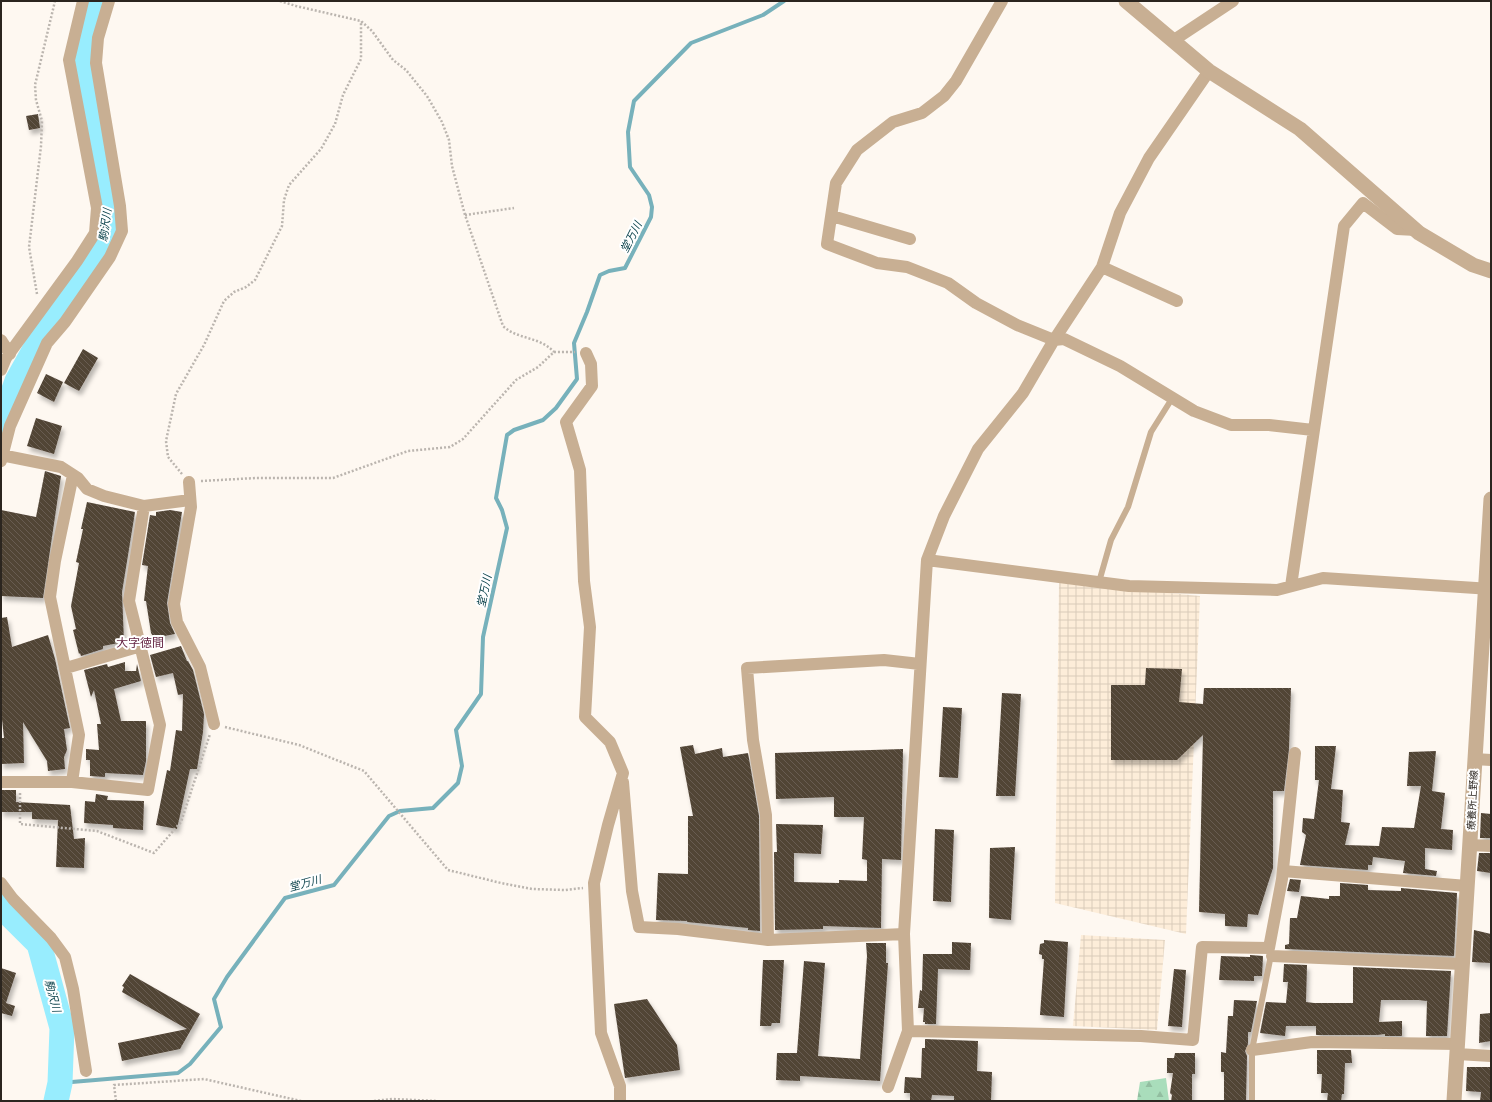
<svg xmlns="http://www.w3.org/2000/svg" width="1492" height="1102" font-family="'Times New Roman','Noto Sans JP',serif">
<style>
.industrial{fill:url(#industrial-grid)}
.forest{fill:url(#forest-firs)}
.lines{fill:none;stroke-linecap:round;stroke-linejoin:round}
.stream{stroke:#77b1bb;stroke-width:4}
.river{stroke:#98edfe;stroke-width:25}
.building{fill:url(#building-back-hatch);filter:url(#shadow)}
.path{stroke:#bbb5af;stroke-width:2.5;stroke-dasharray:2 2;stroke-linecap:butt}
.service{stroke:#c8af93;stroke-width:6}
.minor{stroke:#c8af93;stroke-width:12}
.tertiary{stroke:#c8af93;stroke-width:15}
.labels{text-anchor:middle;stroke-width:4;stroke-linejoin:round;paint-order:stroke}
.street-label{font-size:10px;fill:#2b251f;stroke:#fff}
.water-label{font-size:11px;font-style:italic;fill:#053d46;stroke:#fff}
.quarter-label{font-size:12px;fill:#601f3e;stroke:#fff}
</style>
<defs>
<pattern id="industrial-grid" width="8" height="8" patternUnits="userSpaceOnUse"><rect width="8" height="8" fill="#fdedd9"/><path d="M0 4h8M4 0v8" fill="none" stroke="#d9cbba"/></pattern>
<pattern id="forest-firs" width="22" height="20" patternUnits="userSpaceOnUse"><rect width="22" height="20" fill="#a9ddbb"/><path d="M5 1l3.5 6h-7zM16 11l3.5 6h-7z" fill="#92bea0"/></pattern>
<pattern id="building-back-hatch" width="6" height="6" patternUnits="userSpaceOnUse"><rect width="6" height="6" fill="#514436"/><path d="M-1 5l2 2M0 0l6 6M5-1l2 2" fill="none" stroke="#675c51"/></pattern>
<filter id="shadow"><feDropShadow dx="2.5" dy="4.5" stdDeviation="2" flood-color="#0004"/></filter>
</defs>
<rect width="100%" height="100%" fill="#fef8f1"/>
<!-- industrial -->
<path class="industrial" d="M1059 582 1200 596 1186 934 1055 903Z
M1081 935 1165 940 1157 1030 1073 1026Z"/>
<!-- forest -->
<path class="forest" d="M1166 1078 1169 1101H1137L1140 1082Z"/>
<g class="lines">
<!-- stream -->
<path class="stream" d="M60 1083 178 1073 190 1064 221 1027 214 999 227 977 285 898 334 885 389 816 400 811 433 808 458 783 462 766 456 730 481 694 483 637 507 528 502 510 496 498 507 435 514 430 543 420 556 408 577 379 574 343 587 312 600 275 609 271 625 268 651 217 652 207 649 195 630 167 628 132 634 101 691 43 763 15 784 1"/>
<!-- river -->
<path class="river" d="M1 426 17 381 69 288 101 251 109 207 90 123 82 48 96 1
M1 906 39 944 62 1028 60 1083 56 1101"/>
</g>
<!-- building -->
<path class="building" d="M38 114 40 128 29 130 26 116Z
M83 349 98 358 79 391 64 383Z
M46 374 63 382 54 402 37 393Z
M36 418 62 426 54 454 27 446Z
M45 471 61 476 43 598 1 596V510L36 517Z
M87 502 135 512 122 592 124 642 103 646V649L81 656 80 653 79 654 73 630 76 629 71 606 79 563 76 562 83 529H81Z
M170 510 182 512 167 603 170 623 175 634 154 638 151 633 146 601H144L148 566 142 565 150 515 156 516V512Z
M7 617 12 647 48 635 55 659 70 728 64 729 67 750 64 757 65 769 48 771 47 761 23 722 24 763 1 764V738H4L1 710V618Z
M181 646 187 661H188L193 670 204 714 203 732 197 769H190L177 829 156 825 167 770 170 771 176 730 182 731 183 694 178 695 173 673 156 677 150 655Z
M125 662V671H136L137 664 141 681 114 689 121 721H146V761L143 775 105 773V777L90 776V760H86V749L99 750 97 724H101L94 690 91 697 84 670 107 664 108 667Z
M1146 668 1182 669 1179 702 1203 704 1204 688H1291L1289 749 1284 791H1273V868L1258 915 1248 914 1247 927 1225 926V914L1199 912 1203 735 1177 760H1111V685H1145Z
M1002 693 1021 694 1015 796H996Z
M943 707 962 708 958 778 939 777Z
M693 745 695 754 722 748 723 757 748 753 759 816 760 931 748 930V928L687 922V921L656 920 658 873 688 874V816H693L680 747Z
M1315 746H1336L1331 789 1343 790 1341 822 1350 823 1345 845 1379 846 1382 827 1414 828 1421 786H1407L1409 752 1436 751 1432 791 1445 793 1441 829 1453 830 1452 850 1425 848V869L1437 871 1436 876 1403 873 1405 861 1373 857 1372 865H1368V870L1300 865 1306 835 1302 832 1303 818 1314 819 1319 780H1315Z
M903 749 901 860 882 859 881 928 823 926V929L775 930 774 852H777L776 824 823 825 821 854 794 853V882L839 883V880L867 881V860L862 859 864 817H834V797L776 799 775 753Z
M1 790H16V802L70 805 74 839 85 838 84 868 56 867 58 820 32 819V812H1Z
M96 794 108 796 107 800 144 801 143 830 113 828V825L84 823 85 801 95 802Z
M1481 813 1491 814V838H1480Z
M935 829 954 830 951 902 933 901Z
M1015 847 1011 920 989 918 990 848Z
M1479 853H1491V873L1477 871Z
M1290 879 1301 880 1299 892 1287 891Z
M1340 883 1368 885V890L1401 891V888L1457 893 1454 956 1285 949V945L1289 944 1290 918H1297L1301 896 1329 899V896H1340Z
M1474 930 1491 934V963L1472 962Z
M1044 940 1068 942 1064 1017 1040 1015 1044 959H1042V955L1039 954 1040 944 1044 943Z
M952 942 971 943 970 970 938 969 936 1024H925V1022H923L924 1008H918L920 990 922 991 923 954H952Z
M866 943H886V963H888L880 1081 800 1076V1081L776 1080 777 1053H797L804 961 825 963 818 1056 860 1059 867 956Z
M1250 955 1263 956 1262 976H1254V981L1219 980 1221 956 1250 957Z
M763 960H784L780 1023H772L771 1026H760Z
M1284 964 1307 965 1306 1002 1314 1003H1353V967L1451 971 1447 1036H1426L1427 1001 1418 1000H1381L1379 1022 1402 1021V1036H1385V1034L1377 1035H1316V1026H1286L1285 1036 1260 1033 1266 1002 1286 1003 1288 982H1283Z
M1 968 16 973 6 1003 15 1006 12 1016 1 1013Z
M1174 969 1186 970 1182 1027 1168 1026Z
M130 974 200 1014 180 1049 122 1061 118 1043 187 1029 122 992 124 987 122 986Z
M647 999 677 1045 680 1070 625 1078 614 1004Z
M1234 1000 1257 1001 1251 1032H1248V1044L1245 1051 1247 1056 1246 1101H1224V1072H1221V1052L1226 1053 1228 1016H1233Z
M1491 1013V1041L1479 1043 1480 1014Z
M925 1039 978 1041 977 1071 992 1072 991 1101H954V1096L932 1095 931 1101H910V1093H904L905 1077 921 1078 922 1048H925Z
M1317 1050H1351L1352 1063H1345L1344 1094H1342L1341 1101H1327L1328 1093H1321L1322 1074H1317Z
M1175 1053H1195V1074H1192V1101H1171L1172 1095 1170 1093 1173 1073H1167V1058H1174Z
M1467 1067H1491V1101H1480L1481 1092 1466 1091Z"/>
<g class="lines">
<!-- path -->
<path class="path" d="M280 1 296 6 361 21 372 31 393 60 406 70 427 96 442 122 449 140 452 166 465 215 503 326C518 340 539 336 554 352
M465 215 514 208
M37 294 29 247 41 146 42 121 36 100 35 85 55 1
M182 474 168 457 166 441 176 394 204 345 224 301 234 292 246 287 255 280 282 226 284 200 289 185 321 149 335 124 343 95 361 59V21
M201 481 256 478H333L408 451 450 447 463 439 516 380 538 367 554 352H575
M225 727 299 745 364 771 448 870 501 883 532 889 565 890 583 888
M20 793V824L97 831 154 853 181 822 210 734
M116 1101 114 1085 204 1079 301 1101
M374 1101 392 1099 437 1101"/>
<!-- service -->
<path class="service" d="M1099 582 1111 540 1128 507 1151 432 1173 397
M1252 1101V1050L1271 955"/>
<!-- minor -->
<path class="minor" d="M1002 1 956 81 944 96 922 113 893 122 857 150 836 183 827 244 877 263 907 267 948 283 976 303 1017 325 1054 340 1064 339 1120 366 1194 411 1231 425H1269L1313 430
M1174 40 1233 1
M832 216 910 239
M1102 267 1177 301
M1 340 10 354
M586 353 591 364 592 386 566 422 580 470 584 581 590 627 585 717 610 742 623 773 608 825 594 883 601 1033 620 1086V1101
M1 370 6 358 77 261 95 233 97 208 69 60 83 1
M1 455 61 467 78 478 87 489 104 496 144 506 190 500
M1 461 10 426 47 343 65 322 110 257 122 231 120 206 96 63 98 38 109 1
M189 482 191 507 174 604 177 622 200 667 214 724
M927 560 1129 586 1277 590 1323 578 1491 589
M1291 586 1344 226 1363 203 1397 229 1416 230
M66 668 141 646
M1474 759 1491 760
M1 782H72L148 790 160 725 129 601 144 506
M72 782 79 735 50 597 55 561 73 475
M623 782 632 891 639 927 678 929 768 940 904 934
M1470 845 1491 846
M1283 871 1467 886
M1 883 13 899 51 938 65 957 73 989 86 1071
M768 940 766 815 753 740 747 668 884 660 920 664
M1272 956 1462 964
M908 1031 1141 1036 1193 1040 1202 947 1269 948 1282 879 1295 753
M1252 1050 1312 1042 1458 1044
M1457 1054 1491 1056
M888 1087 908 1031 904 934 927 560 944 516 978 449 1023 393 1054 340 1102 267 1120 213 1149 158 1209 71"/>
<!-- tertiary -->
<path class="tertiary" d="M1126 1 1209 71 1300 129 1419 233 1473 265 1491 271
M1454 1101 1491 499"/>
</g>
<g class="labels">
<!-- street labels -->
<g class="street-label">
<text transform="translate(1472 800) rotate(-87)" y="4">療養所上野線</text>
</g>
<!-- water labels -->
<g class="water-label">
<text transform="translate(105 225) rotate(-82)" y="4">駒沢川</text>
<text transform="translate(631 237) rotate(-63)" y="4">堂万川</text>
<text transform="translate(484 591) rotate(-78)" y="4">堂万川</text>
<text transform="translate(305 883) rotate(-15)" y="4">堂万川</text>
<text transform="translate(53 996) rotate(75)" y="4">駒沢川</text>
</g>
<!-- quarter labels -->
<g class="quarter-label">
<text x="140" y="647">大字徳間</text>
</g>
</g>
<!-- border -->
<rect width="1492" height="1102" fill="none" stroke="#2b251f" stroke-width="4"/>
</svg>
